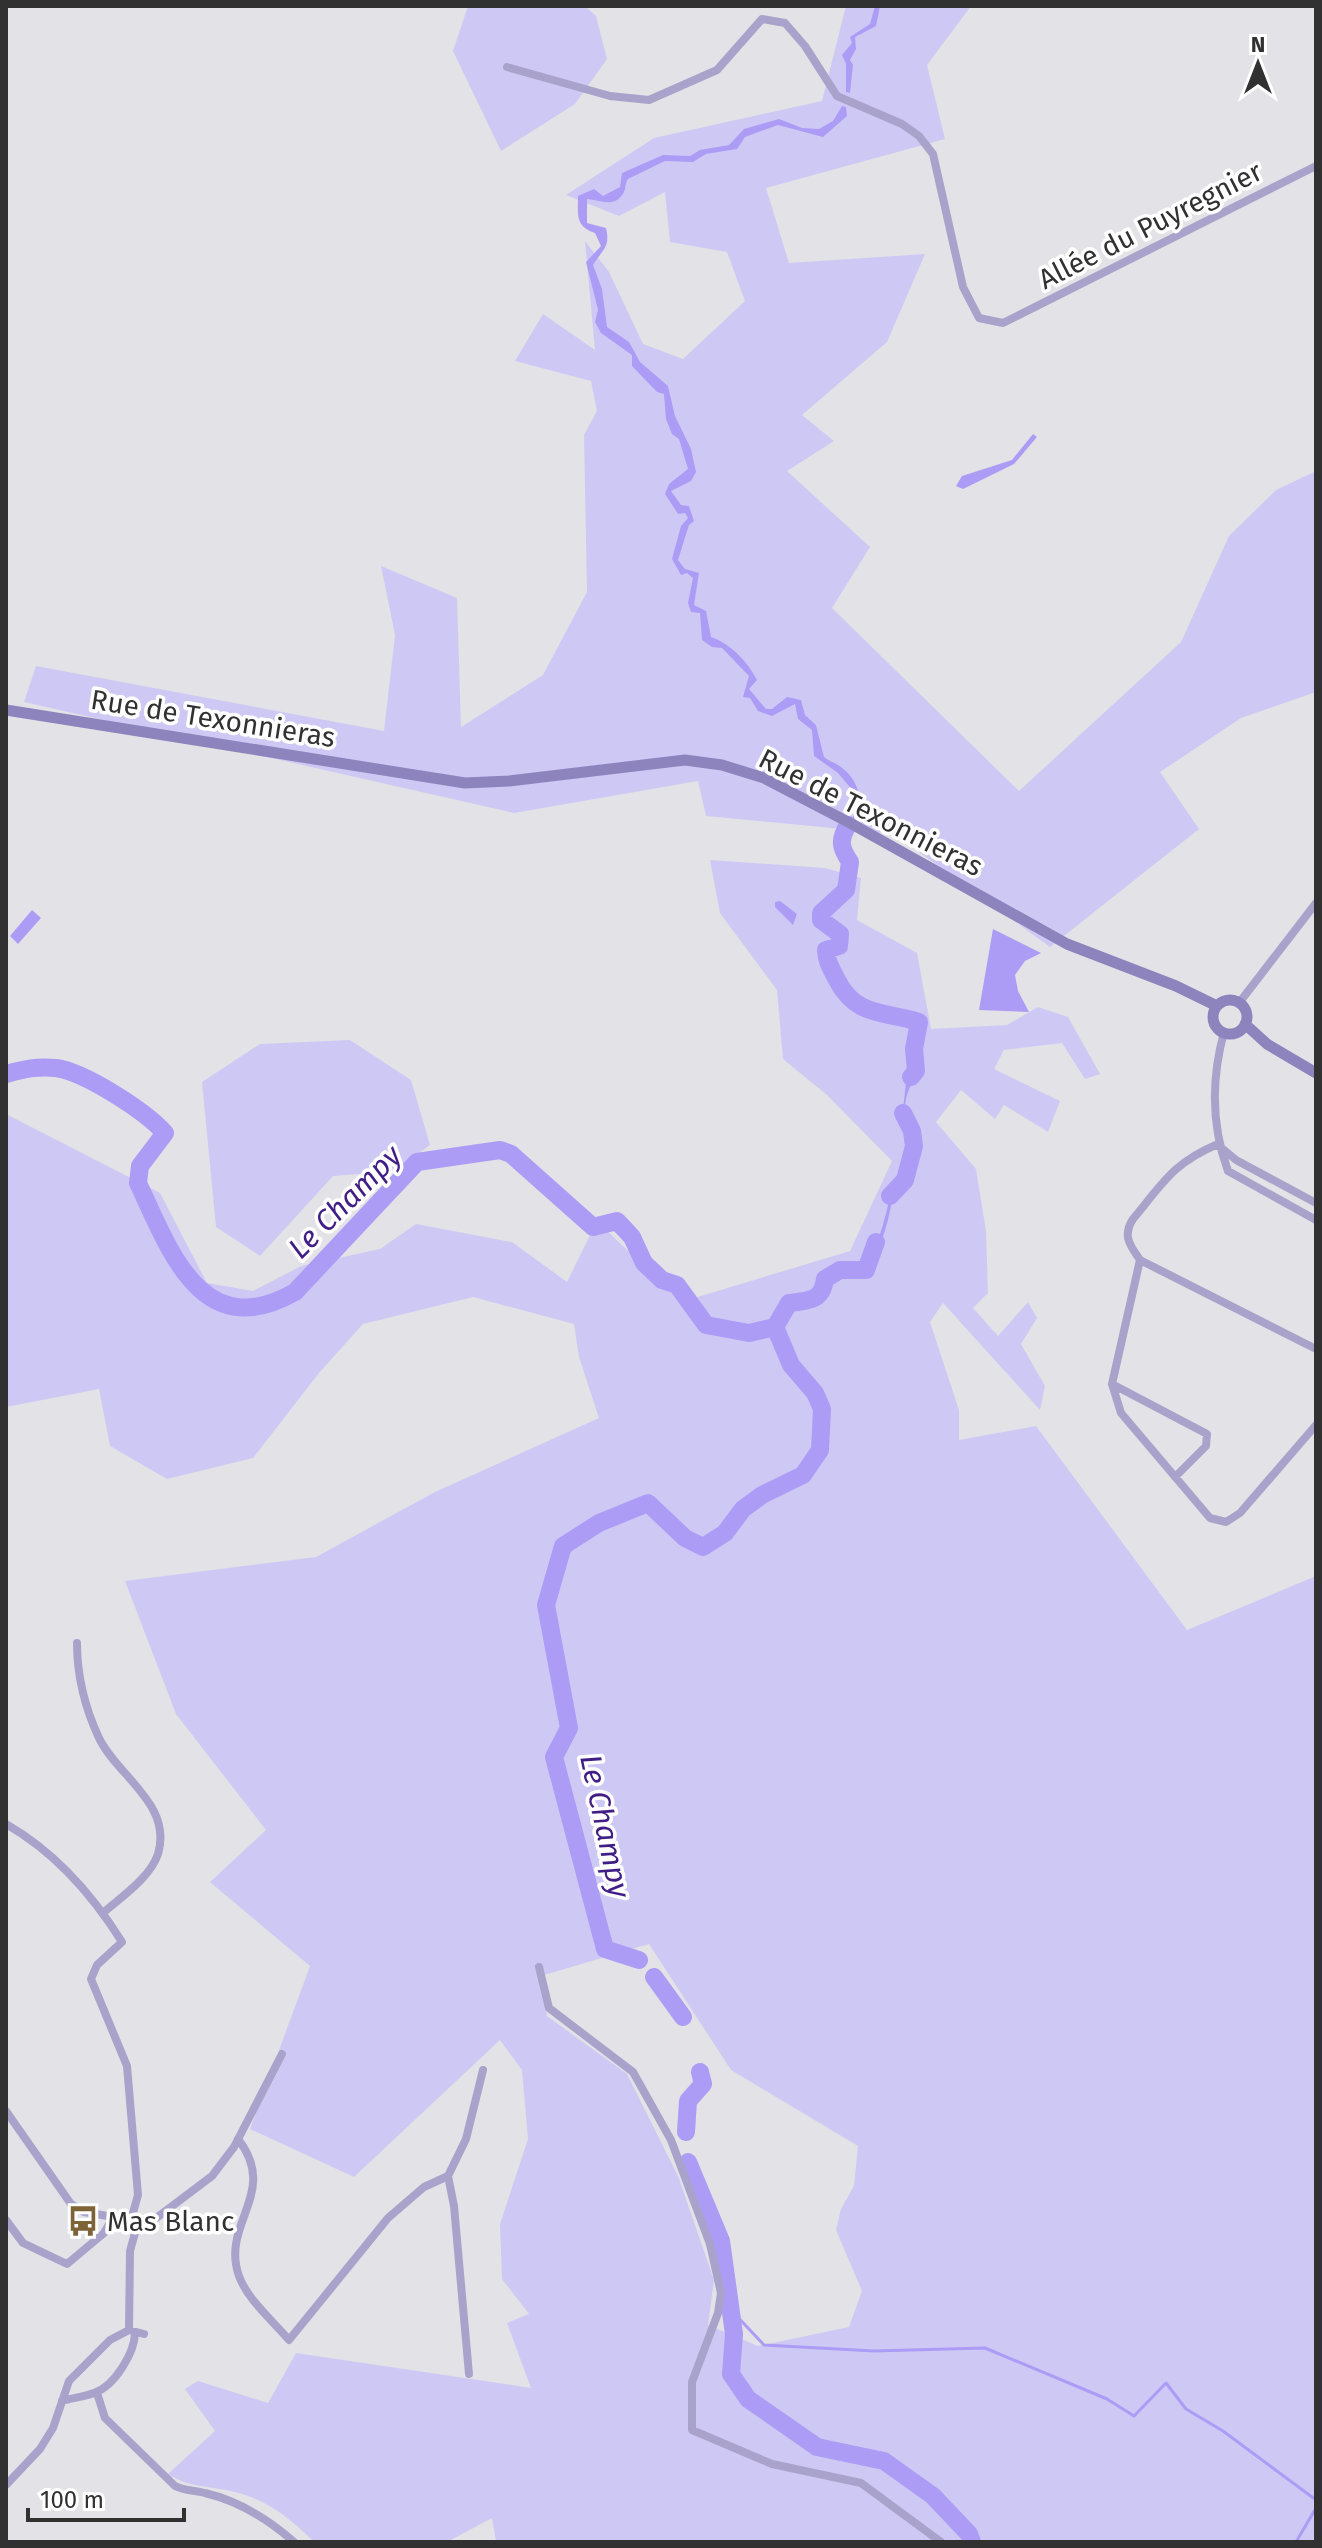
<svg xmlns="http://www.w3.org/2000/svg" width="1322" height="2548" font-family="'Fira Sans',sans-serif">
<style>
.green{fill:#cec9f4;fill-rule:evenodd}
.water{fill:#ac9cf6}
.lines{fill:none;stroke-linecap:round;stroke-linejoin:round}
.stream{stroke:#ac9cf6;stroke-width:3}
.river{stroke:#ac9cf6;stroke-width:18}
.street{stroke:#a9a3cc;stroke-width:8}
.secondary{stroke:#8d84be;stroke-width:11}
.labels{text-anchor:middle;stroke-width:7;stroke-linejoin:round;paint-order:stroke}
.street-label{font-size:28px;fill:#313132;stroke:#fff}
.poi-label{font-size:28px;fill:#313132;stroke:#fff;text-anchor:start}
.water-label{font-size:30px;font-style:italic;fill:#401e85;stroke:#fff}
</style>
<rect width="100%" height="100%" fill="#e3e2e6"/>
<!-- green -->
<path class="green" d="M468 6H585L596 16 607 59 575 104 501 151 453 51Z
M846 6H971L927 65 945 139 766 188 789 263 925 254 887 342 802 415 834 441 787 471 870 547 832 608 1019 791 1181 642 1229 536 1276 490 1316 471V692L1241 718 1160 772 1199 829 1050 947 894 834 706 816 698 781 514 813 24 702 36 666 384 731 395 635 381 566 457 598 461 727 543 675 587 592 584 435 597 411 591 381 515 361 543 314 595 350 585 241 609 272 643 344 683 359 745 301 727 252 670 242 665 192 619 216 566 195 654 138 822 101Z
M710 860 825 868 861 878 857 920 917 953 931 1029 1007 1025 1038 1007 1068 1017 1100 1074 1085 1079 1062 1043 1004 1050 994 1069 1060 1101 1048 1132 1004 1105 995 1119 961 1090 936 1122 976 1169 986 1231 988 1293 973 1308 998 1336 1028 1302 1037 1318 1021 1344 1045 1386 1040 1410 943 1303 930 1322 959 1410V1440L1036 1426 1187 1630 1316 1576V2542H496L492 2518 447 2542H314C291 2519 268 2500 235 2492 212 2486 189 2488 168 2474L215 2431 185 2389 198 2381 268 2403 296 2353 531 2388 507 2323 529 2314 502 2279 500 2224 528 2139 522 2070 500 2040 354 2177 250 2129 310 1966 210 1882 266 1830 176 1714 125 1581 316 1557 435 1492 599 1418 579 1357 574 1324 473 1297 363 1324 319 1373 253 1458 167 1479 110 1446 99 1389 6 1407V1114L160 1193 207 1283 253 1291 301 1266 380 1249 416 1224 512 1242 567 1282 597 1221 681 1302 850 1251 892 1161 827 1095 783 1059 777 990 720 913ZM649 1944 731 2070 858 2146 854 2186 841 2209 836 2230 862 2291 849 2327 758 2346 708 2325 714 2280 678 2176 627 2074 547 2016 541 1976Z
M350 1040 411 1080 430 1145 394 1171 333 1176 260 1256 216 1227 202 1082 260 1044Z"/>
<!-- water -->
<path class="water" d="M875 6H880L876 26 855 37 856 49 850 60 853 65 850 93 846 92V64L842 55 852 43 850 37 870 24Z
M842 106 846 107 847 116 823 137 778 125 745 137 737 149 706 154 693 162 665 161 628 179C625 183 626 188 624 192 615 209 600 200 587 199V223L606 228C611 248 601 251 593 265L602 289 607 327 629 342 640 362 668 386 675 416 691 449 696 472 691 481 671 491 681 505 689 506 694 521 689 525 678 560 685 569 699 573 694 605 706 611 711 637C731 644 747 661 757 680L749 689 766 709H772L787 697 801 700 805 715 816 725 824 757C830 762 836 763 841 767 858 779 866 803 853 819L854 792 838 773 814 756 812 730 798 719 795 704 772 716 758 711 750 698 743 697 749 676 722 648 712 647 702 640 700 613 691 612 688 603 693 578 687 573 681 575 672 559 681 526 688 518 685 513 678 514 665 494 669 484 688 469 679 439 672 434 666 419 664 394 657 392 632 366V355L601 333 595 322 598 310 586 262 601 246 595 233C575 226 578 215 578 196L594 189 603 196 620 187 622 173 663 155 690 156 700 150 729 145 744 129 779 119 802 128 819 129 833 121Z
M1033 434 1037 437 1014 464 963 489 956 486 962 476 1012 460Z
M844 831V845L852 857 851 893 829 909 824 918 841 929 846 940 843 948 829 956C834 967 838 981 845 991 862 1018 912 1003 924 1024L916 1032 920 1070C909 1086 901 1102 907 1123L915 1129C916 1143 916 1168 907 1181 903 1186 896 1189 892 1194 893 1211 877 1261 866 1273H841L826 1283 829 1290 811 1307 791 1305 781 1328 787 1347 817 1388 827 1412 821 1457 797 1483 763 1498 746 1510 715 1547 699 1551 684 1541 686 1536 703 1547 712 1544 755 1500 803 1475 820 1450 822 1409 815 1392 791 1365 775 1327 789 1303C809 1299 821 1304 825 1279 838 1268 850 1271 866 1270 875 1252 889 1210 890 1192L905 1180 914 1146 912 1131 902 1118 906 1083 916 1071 914 1039 918 1022C879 1005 855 1021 834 974 830 965 826 959 826 950L838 946 841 941 840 934 821 920V913L846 890 850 862 841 848Z
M780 901 797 914 793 925 775 907V902Z
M32 910 41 918 18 944 10 936Z
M993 929 1041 953 1025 961 1015 975 1018 991 1029 1012 979 1010Z"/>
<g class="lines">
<!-- stream -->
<path class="stream" d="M731 2310 764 2345 874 2351 985 2348 1107 2399 1134 2416 1166 2383 1186 2409 1223 2431 1316 2500
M1296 2542 1316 2508"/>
<!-- river -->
<path class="river" d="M848 825C839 840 840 847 850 862L846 890 821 913V920L840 934 839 946 826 950C826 961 832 970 837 980 856 1017 883 1011 919 1022L914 1049 916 1071 911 1077
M6 1074C24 1069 38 1066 56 1068 85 1072 145 1111 165 1133L140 1166 138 1183C170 1251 202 1345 295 1292L417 1162 500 1150 511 1154 593 1227 617 1221 632 1237 644 1263 662 1280 677 1285 706 1325 749 1333 775 1327 791 1365 815 1393 822 1409 820 1450 803 1475 762 1495 743 1509 725 1533 703 1547 685 1538 648 1503 599 1523 563 1546 546 1605 569 1728 554 1757 605 1949 639 1960
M890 1196 905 1180 914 1146 912 1131 903 1113
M775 1327 789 1303C809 1301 822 1301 825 1279L840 1270H866L876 1242
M654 1977 683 2017
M686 2132 688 2101 703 2084 700 2072
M688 2162 721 2241 734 2334 731 2374 748 2399 817 2447 884 2461 933 2496 969 2534 972 2542"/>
<!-- street -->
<path class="street" d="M507 67 610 96 649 100 717 70 762 19 785 23 805 46 837 96 902 124 919 136 933 154 963 287 979 318 1003 323 1316 166
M1239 1003 1316 903
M1224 1032C1211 1080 1211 1125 1228 1171L1316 1220
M1218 1144C1173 1163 1163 1183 1133 1219 1122 1236 1130 1245 1140 1260L1316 1349
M1218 1145 1236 1160 1316 1203
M1140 1260 1112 1384 1121 1413 1210 1518 1226 1522 1240 1513 1316 1425
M1112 1384 1207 1434 1206 1446 1175 1477
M77 1643C77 1675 85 1708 99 1738 117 1776 173 1804 158 1854 150 1878 121 1897 103 1913
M6 1824C55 1852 92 1894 122 1942L97 1965 91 1979 127 2066 138 2195 131 2220 84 2212 71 2204 6 2111
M539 1967 549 2008 633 2072 671 2140 710 2244 721 2293 718 2313 692 2382V2430L772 2464 861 2483 941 2542
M238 2139C280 2193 220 2223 239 2276 247 2299 273 2321 289 2340L388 2218 424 2187 448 2176 466 2139 483 2070
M448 2176 454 2206 469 2374
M6 2220 23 2243 67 2264 104 2233 112 2219
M129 2330 130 2251 135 2233 131 2220 151 2222 212 2176 234 2147 282 2054
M97 2393 105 2418 175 2486C185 2491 194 2490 205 2493 239 2501 269 2520 294 2542
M62 2401C72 2398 84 2397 94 2393 115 2386 135 2352 135 2332
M6 2485 40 2449 53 2428 69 2381 110 2340 129 2330 144 2334"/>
<!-- secondary -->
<path class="secondary" d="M6 710 465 783 509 781 685 760 722 765 764 778 850 823 1067 944 1176 986 1217 1006
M1213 1017a17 17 0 1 1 34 0a17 17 0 1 1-34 0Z
M1245 1024 1267 1044 1316 1073"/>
</g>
<!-- icons -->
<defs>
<symbol id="bus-bare" viewBox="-9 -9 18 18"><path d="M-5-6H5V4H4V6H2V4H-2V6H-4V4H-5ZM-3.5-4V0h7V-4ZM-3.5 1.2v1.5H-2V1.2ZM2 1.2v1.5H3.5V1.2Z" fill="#7d6335" stroke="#fff" stroke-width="2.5" paint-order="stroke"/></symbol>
</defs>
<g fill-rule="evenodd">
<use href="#bus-bare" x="61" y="2199" width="44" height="44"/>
</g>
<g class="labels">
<!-- street labels -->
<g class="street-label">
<text transform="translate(1150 225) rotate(-27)" y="10">Allée du Puyregnier</text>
<text transform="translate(213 718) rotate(9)" y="10">Rue de Texonnieras</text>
<text transform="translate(871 812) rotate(27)" y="10">Rue de Texonnieras</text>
</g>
<!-- poi labels -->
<g class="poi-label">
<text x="107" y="2231">Mas Blanc</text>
</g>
<!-- water labels -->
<g class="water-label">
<text transform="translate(345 1202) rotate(-45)" y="10">Le Champy</text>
<text transform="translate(605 1826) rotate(78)" y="10">Le Champy</text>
</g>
</g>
<!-- border -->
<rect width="1322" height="2548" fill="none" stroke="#313132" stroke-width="16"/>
<!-- north arrow -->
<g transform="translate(1258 64)" stroke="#ffffff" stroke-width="6" paint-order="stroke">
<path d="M0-6L14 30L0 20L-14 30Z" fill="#313132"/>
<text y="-12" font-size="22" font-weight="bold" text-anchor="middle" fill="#313132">N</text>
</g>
<!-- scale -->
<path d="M28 2508v12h156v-12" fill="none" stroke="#313132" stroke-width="4"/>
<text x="40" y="2508" font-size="24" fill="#313132" stroke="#ffffff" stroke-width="6" paint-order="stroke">100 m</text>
</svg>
